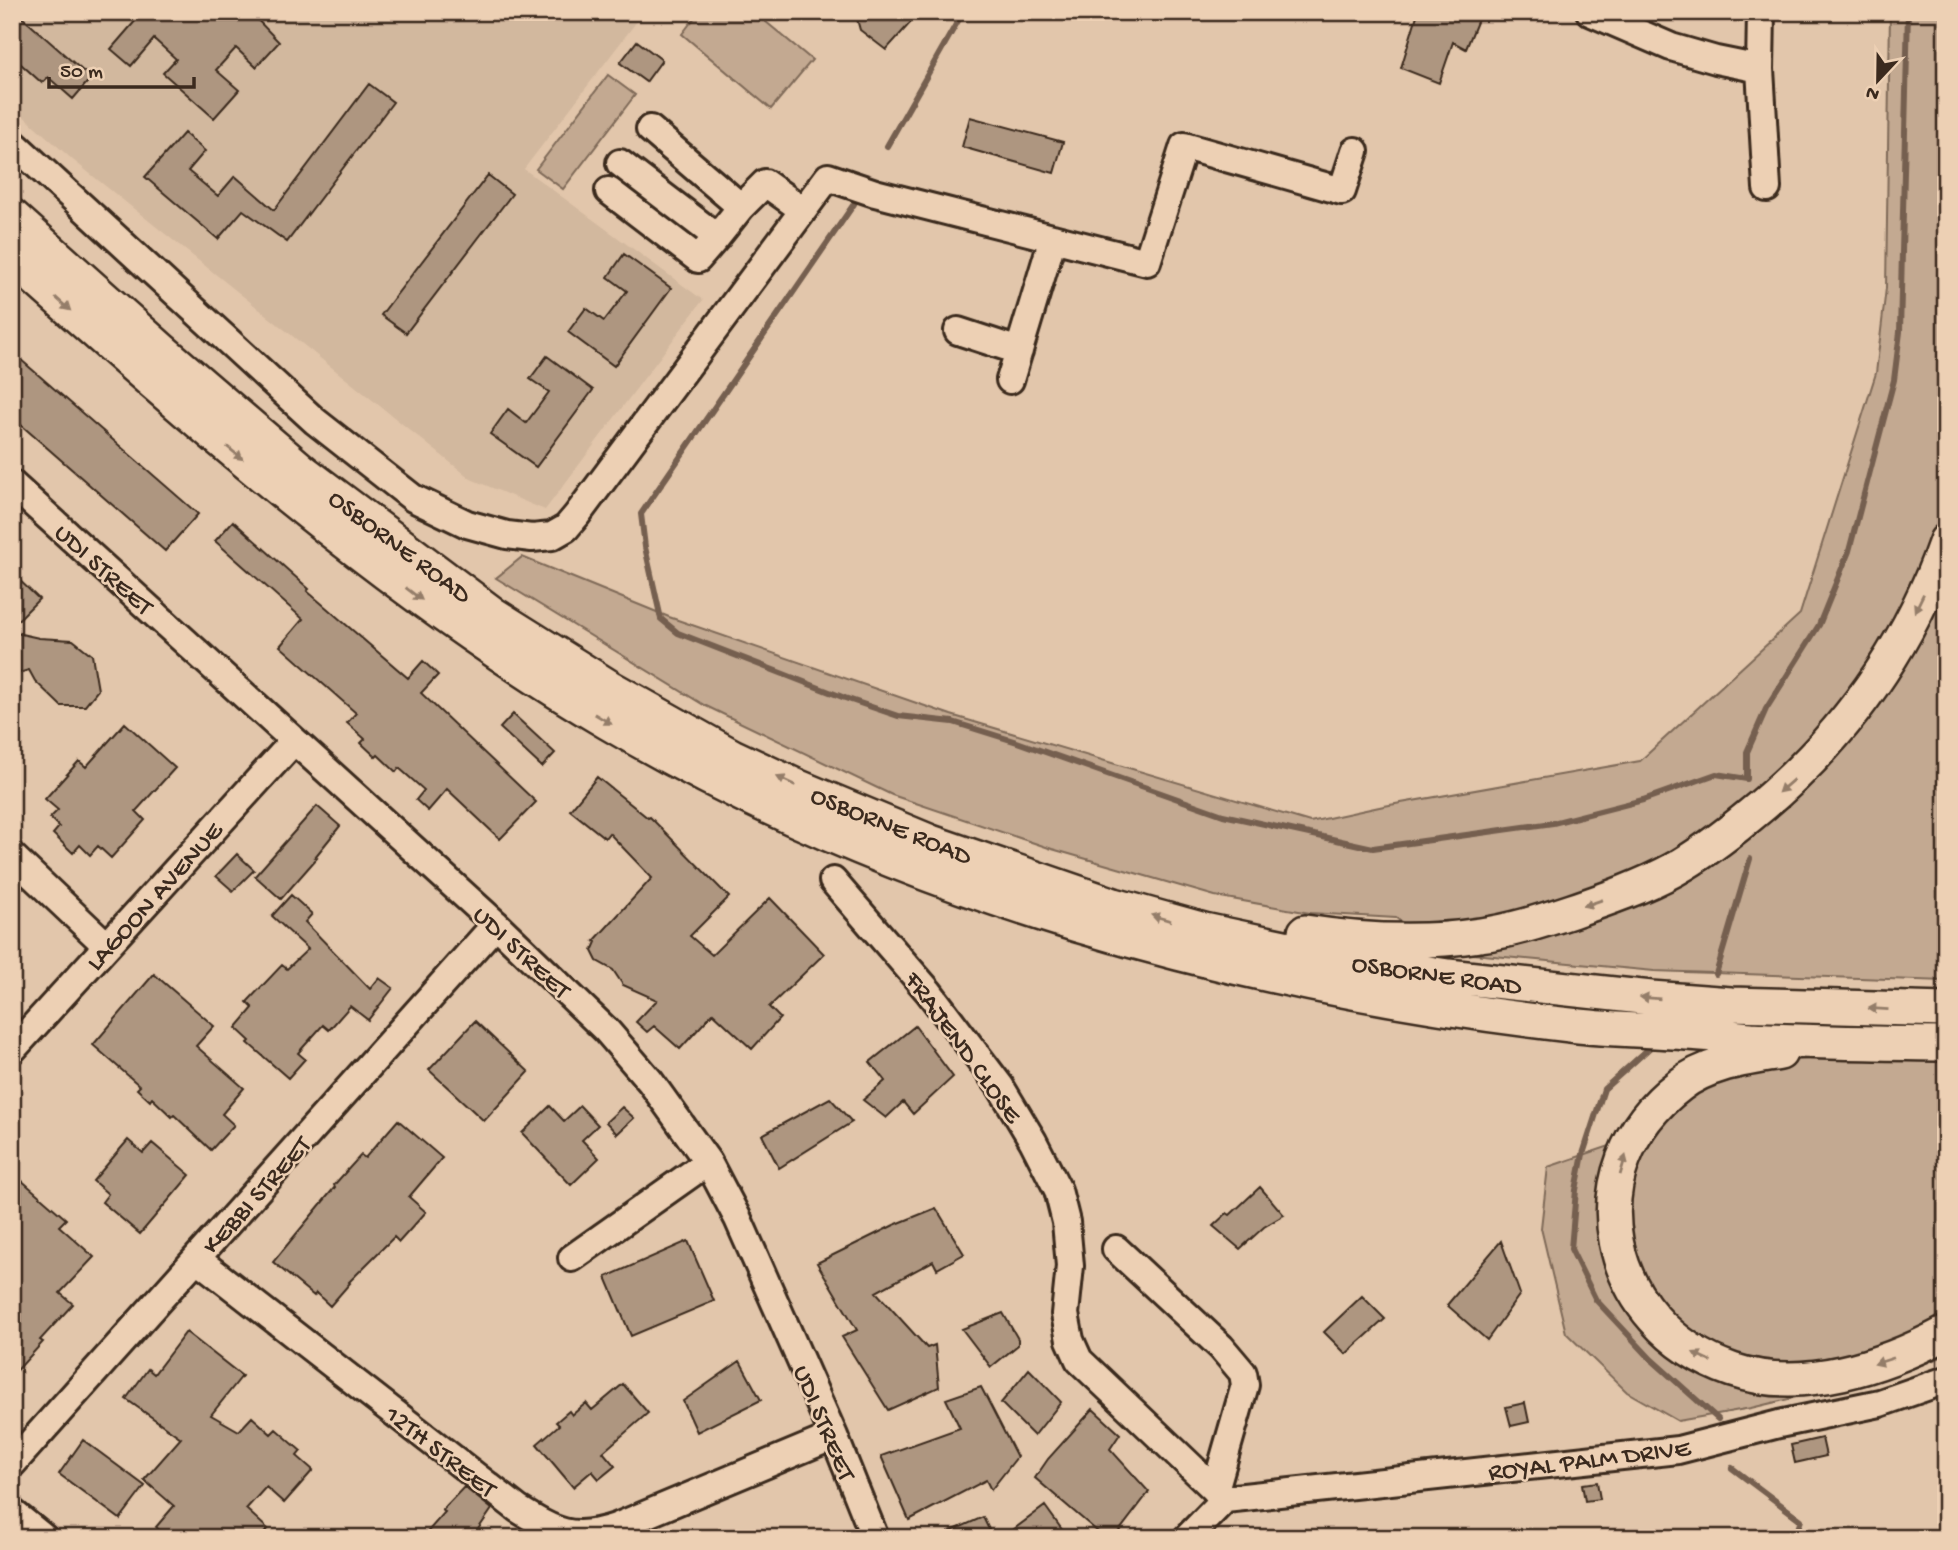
<svg xmlns="http://www.w3.org/2000/svg" width="1958" height="1550" font-family="'Gochi Hand',sans-serif">
<style>
.built{fill:#d2b89e}
.green{fill:#c3a991;stroke:#7f6a58;stroke-width:2}
.lines{fill:none;stroke-linecap:round;stroke-linejoin:round}
.stream{stroke:#755f4f;stroke-width:6}
.building{fill:#ae9680;stroke:#3b2a1e;stroke-width:2}
.minor-casing{stroke:#3b2a1e;stroke-width:32}
.major-casing{stroke:#3b2a1e;stroke-width:38}
.minor{stroke:#edd0b4;stroke-width:26}
.major{stroke:#edd0b4;stroke-width:33}
.oneway{fill:#947d69}
.labels{text-anchor:middle;stroke-width:5;stroke-linejoin:round;paint-order:stroke}
.street-label{font-size:26px;fill:#3b2a1e;stroke:#edd0b4}
</style>
<rect width="100%" height="100%" fill="#e2c6ab"/>
<filter id="ink" filterUnits="userSpaceOnUse"><feTurbulence type="fractalNoise" baseFrequency=".0143" numOctaves="2"/><feDisplacementMap in="SourceGraphic" scale="14" xChannelSelector="R" yChannelSelector="G"/><feConvolveMatrix kernelMatrix="1 2 1 2 8 2 1 2 1" color-interpolation-filters="sRGB"/></filter>
<g filter="url(#ink)">
<!-- built -->
<path class="built" d="M12 12H644L524 169 703 300 545 510 471 479 73 160 12 106Z"/>
<!-- green -->
<path class="green" d="M699 12H754L812 60 771 109 682 34Z
M1890 12H1946V981L1654 971 1441 951 1396 918 1310 913 1215 896 1052 849 892 795 704 705 496 578 522 557 669 617 951 715 1310 822 1384 806 1640 761 1800 614 1876 373 1886 288Z
M608 75 635 95 563 189 536 169Z
M1837 1056 1946 1059V1355L1909 1370 1751 1408 1678 1421 1627 1392 1566 1333 1541 1228 1548 1167 1651 1132 1687 1089 1740 1066Z"/>
<g class="lines">
<!-- stream -->
<path class="stream" d="M887 146 963 12
M854 204 641 514 645 547 661 619 678 633 845 698 898 716 953 722 1017 742 1223 815 1373 848 1553 823 1643 800 1716 774 1747 779V752L1766 709 1819 625 1849 551 1894 380 1900 332 1908 12
M1716 974 1750 859
M1655 1043 1604 1089 1583 1154 1576 1190 1571 1249 1596 1300 1651 1359 1718 1419
M1732 1468 1801 1520 1795 1538"/>
</g>
<!-- building -->
<path class="building" d="M12 12H16L91 78 73 99 48 77 42 83 12 56Z
M143 12H250L279 42 256 67 236 48 216 70 239 90 214 118 163 73 176 59 154 39 131 66 111 49Z
M855 12H920L886 50 860 30Z
M1418 12H1481L1466 49 1453 42 1439 83 1401 68Z
M637 41 662 60 646 82 620 63Z
M369 84 393 102 287 242 243 210 218 239 145 177 184 133 205 151 188 171 218 196 235 176 274 210Z
M970 117 1063 142 1054 173 962 147Z
M488 175 512 194 406 333 381 315Z
M624 254 671 288 614 366 568 332 586 308 604 321 627 291 608 277Z
M12 352 198 514 165 551 12 417Z
M547 356 593 390 536 467 490 434 508 409 526 423 549 392 530 379Z
M233 521 309 589 307 591 408 678 423 661 438 675 421 693 536 802 500 839 447 789 428 811 416 800 424 790 399 768 396 772 378 755 376 757 361 743 365 739 347 723 356 713 280 646 303 619 215 541Z
M12 573 39 599 12 626Z
M12 632 39 638 73 640 92 655 98 690 85 706H61L35 681 29 670 19 673 12 667Z
M513 714 555 753 542 767 500 728Z
M125 723 175 768 136 811 145 820 111 858 98 846 90 855 80 845 73 853 53 834 59 827 50 818 58 810 45 799 79 761 86 767Z
M597 777 648 818 650 817 729 897 690 936 712 955 770 898 824 954 769 1007 780 1018 752 1049 713 1013 680 1049 654 1026 647 1032 636 1022 657 1000 623 985 613 970 597 961 592 951 596 942 594 941 652 878 609 833 605 838 570 810Z
M317 806 340 826 315 857 317 858 281 899 255 876Z
M237 854 254 870 233 891 216 876Z
M291 895 312 914 305 922 370 989 379 978 393 988 368 1020 350 1006 329 1030 323 1025 298 1053 305 1059 288 1078 248 1043 250 1041 236 1028 253 1008 247 1002 282 965 287 969 308 949 272 916Z
M154 974 214 1026 196 1046 244 1088 222 1114 234 1125 211 1150 174 1115 172 1117 152 1098 150 1101 137 1089 140 1086 93 1045Z
M475 1021 529 1072 484 1121 429 1070Z
M915 1026 953 1077 913 1114 903 1102 886 1118 863 1100 885 1081 870 1062Z
M830 1098 852 1122 779 1168 762 1135Z
M550 1106 564 1121 580 1106 598 1125 582 1140 599 1158 571 1185 522 1133Z
M622 1107 634 1118 617 1134 606 1122Z
M398 1120 442 1158 409 1197 426 1212 399 1242 394 1237 349 1282 350 1283 330 1306 316 1293 314 1296 273 1262 335 1187 334 1185 361 1155 365 1158Z
M128 1140 143 1153 152 1143 190 1175 140 1234 102 1202 108 1194 93 1181Z
M12 1172 66 1219 59 1226 94 1257 60 1293 73 1304 40 1340 43 1342 12 1376Z
M1260 1187 1284 1215 1264 1227 1240 1249 1213 1226 1227 1213 1230 1215Z
M936 1208 964 1254 937 1269 933 1261 876 1292 927 1348 935 1345 939 1387 888 1410 842 1337 857 1330 817 1263 894 1225Z
M688 1241 714 1301 631 1336 606 1277Z
M1501 1241 1520 1294 1487 1340 1447 1305Z
M1362 1296 1385 1319 1346 1354 1324 1332Z
M1003 1313 1018 1339V1345L991 1367 962 1329Z
M186 1332 242 1376 211 1415 239 1431 252 1417 271 1434 276 1429 301 1451 297 1456 313 1470 284 1503 266 1487 246 1509 268 1529 260 1538H168L156 1527 174 1506 144 1480 181 1438 126 1399 148 1369 154 1374Z
M740 1361 761 1400 697 1432 683 1401Z
M1029 1369 1061 1402 1034 1436 1001 1403Z
M623 1384 648 1413 603 1452 615 1466 599 1479 592 1471 573 1487 537 1444 559 1425 556 1422 569 1411 572 1415 586 1403 592 1410Z
M981 1387 1017 1457 991 1490 986 1480 909 1520 881 1456 960 1428 946 1399Z
M1525 1403 1529 1422 1511 1426 1506 1407Z
M1093 1409 1120 1434 1110 1449 1149 1492 1114 1538H1105L1035 1478 1048 1459Z
M1822 1438 1826 1456 1795 1463 1791 1445Z
M83 1440 145 1486 120 1519 59 1474Z
M1597 1482 1600 1499 1585 1501 1582 1484Z
M464 1487 492 1509 472 1538H422L445 1512 442 1510Z
M1045 1506 1068 1538H1002Z
M983 1517 993 1538H936Z"/>
<g class="lines">
<defs>
<path id="minor" d="M1590 12 1671 47 1716 60 1760 69
M1761 12 1760 69 1767 188
M650 129 741 207 765 183 803 210
M12 142 315 421 413 498 467 524 507 535 532 538 552 536 566 528 577 515 828 177 875 193 1147 262 1184 146 1342 191 1355 151
M620 163 717 237 741 207
M609 191 698 259 717 237
M958 331 1019 351
M1010 380 1053 238
M12 484 496 924 607 1031 650 1081 708 1162 738 1219 834 1436 875 1538
M12 856 106 945
M833 881 929 992 1000 1086 1033 1141 1058 1190 1066 1222 1070 1266 1065 1314 1070 1340 1079 1360 1225 1499
M12 1050 294 741
M1116 1249 1221 1347 1243 1373 1245 1385 1215 1490
M572 1258 708 1162
M197 1259 518 1509C555 1532 572 1542 616 1527L834 1436
M12 1464 496 924
M1225 1499 1678 1450 1779 1424 1880 1403 1946 1380
M12 1512 44 1538
M1187 1538 1225 1499"/>
<path id="major" d="M12 216 162 350 304 472 493 614 611 688 732 756 794 785 931 842 1114 905 1204 930 1355 962 1448 976 1651 998 1731 1004 1946 1010
M12 258C200 426 390 594 607 722 903 896 1241 988 1579 1026 1615 1030 1651 1030 1687 1033 1709 1034 1730 1037 1751 1039 1816 1043 1881 1043 1946 1044
M1305 932C1363 941 1422 944 1480 935 1511 931 1542 921 1572 911 1607 899 1642 887 1675 869 1701 854 1725 836 1748 817 1840 743 1907 652 1946 541
M1780 1053C1746 1059 1708 1063 1680 1085 1569 1169 1604 1326 1732 1370 1802 1394 1884 1366 1946 1333"/>
</defs>
<!-- minor casing -->
<use href="#minor" class="minor-casing"/>
<!-- major casing -->
<use href="#major" class="major-casing"/>
<!-- minor -->
<use href="#minor" class="minor"/>
<!-- major -->
<use href="#major" class="major"/>
</g>
<!-- one-way arrows -->
<defs><path id="oneway-solid" d="M-6-.8H1V-3.2L6.5 0L1 3.2V.8H-6Z" transform="scale(1.75)"/></defs>
<g class="oneway">
<use href="#oneway-solid" transform="translate(63 304) rotate(42)"/>
<use href="#oneway-solid" transform="translate(235 453) rotate(39)"/>
<use href="#oneway-solid" transform="translate(414 594) rotate(37)"/>
<use href="#oneway-solid" transform="translate(1919 603) rotate(116)"/>
<use href="#oneway-solid" transform="translate(603 719) rotate(31)"/>
<use href="#oneway-solid" transform="translate(786 781) rotate(-155)"/>
<use href="#oneway-solid" transform="translate(1786 786) rotate(139)"/>
<use href="#oneway-solid" transform="translate(1593 903) rotate(161)"/>
<use href="#oneway-solid" transform="translate(1161 918) rotate(-164)"/>
<use href="#oneway-solid" transform="translate(1650 998) rotate(-175)"/>
<use href="#oneway-solid" transform="translate(1878 1009) rotate(-177)"/>
<use href="#oneway-solid" transform="translate(1623 1165) rotate(-74)"/>
<use href="#oneway-solid" transform="translate(1702 1357) rotate(-154)"/>
<use href="#oneway-solid" transform="translate(1884 1361) rotate(162)"/>
</g>
</g>
<g class="labels">
<!-- street labels -->
<g class="street-label">
<text transform="translate(401 545) rotate(37)" y="9">OSBORNE ROAD</text>
<text transform="translate(105 568) rotate(42)" y="9">UDI STREET</text>
<text transform="translate(892 824) rotate(22)" y="9">OSBORNE ROAD</text>
<text transform="translate(153 895) rotate(-48)" y="9">LAGOON AVENUE</text>
<text transform="translate(523 951) rotate(43)" y="9">UDI STREET</text>
<text transform="translate(1437 973) rotate(8)" y="9">OSBORNE ROAD</text>
<text transform="translate(965 1046) rotate(54)" y="9">FRAJEND CLOSE</text>
<text transform="translate(255 1194) rotate(-48)" y="9">KEBBI STREET</text>
<text transform="translate(826 1422) rotate(67)" y="9">UDI STREET</text>
<text transform="translate(442 1450) rotate(38)" y="9">12TH STREET</text>
<text transform="translate(1589 1458) rotate(-7)" y="9">ROYAL PALM DRIVE</text>
</g>
</g>
<!-- margin -->
<rect width="1958" height="1550" fill="none" stroke="#edd0b4" stroke-width="42"/>
<rect x="21" y="21" width="1916" height="1508" fill="none" stroke="#3b2a1e" stroke-width="2.5" filter="url(#ink)"/>
<!-- north arrow -->
<g transform="translate(1878 80) rotate(202)" stroke="#edd0b4" stroke-width="5" paint-order="stroke">
<path d="M0-5L12 26L0 18L-12 26Z" fill="#3b2a1e"/>
<text y="-10" font-size="19" font-weight="bold" text-anchor="middle" fill="#3b2a1e">N</text>
</g>
<!-- scale -->
<path d="M49 77v10h145v-10" fill="none" stroke="#3b2a1e" stroke-width="3.5"/>
<text x="60" y="77" font-size="21" fill="#3b2a1e" stroke="#edd0b4" stroke-width="5" paint-order="stroke">50 m</text>
</svg>
